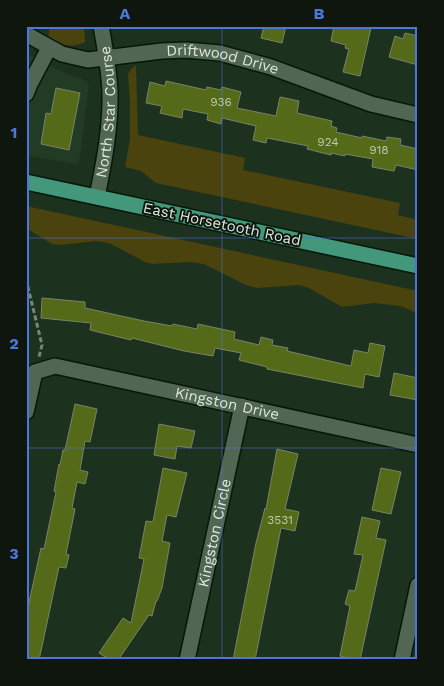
<svg xmlns="http://www.w3.org/2000/svg" width="444" height="686" font-family="'Work Sans',sans-serif">
<style>
.built{fill:#223b25}
.green{fill:#4b430d}
.building{fill:#546a18;stroke:#798368}
.lines{fill:none;stroke-linecap:round;stroke-linejoin:round}
.minor-casing{stroke:#061808;stroke-width:18}
.major-casing{stroke:#061808;stroke-width:18}
.path{stroke:#768778;stroke-width:3;stroke-dasharray:5 2.5;stroke-linecap:butt}
.minor{stroke:#516653;stroke-width:15}
.major{stroke:#43977a;stroke-width:15}
.grid{fill:none;stroke:#4d75da;stroke-width:1;stroke-opacity:0.55}
.labels{text-anchor:middle;stroke-width:4;stroke-linejoin:round;paint-order:stroke}
.number-label{font-size:12px;fill:#bbc9ac}
.street-label{font-size:15px;fill:#dde9de;stroke:#0e160e}
.neatline{fill:none;stroke:#4d75da;stroke-width:2}
.grid-label{font-size:16px;text-anchor:middle;font-weight:bold;fill:#4d75da}
</style>
<rect width="100%" height="100%" fill="#1d311f"/>
<!-- built -->
<path class="built" d="M26 53 69 75 81 78 89 84 80 158 76 164 26 155Z"/>
<!-- green -->
<path class="green" d="M50 26H84L85 42C69 49 64 45 48 38Z
M136 66 138 135 245 158 243 170 400 203 398 215 418 220V239L156 183 141 171 125 167 130 139V102L128 74 132 68Z
M26 206 418 291V313L400 306 375 303 342 307 309 288 299 285 257 288 246 285 204 264 190 262 152 264 145 262 111 244 98 241 59 245 52 244 26 228Z"/>
<!-- building -->
<path class="building" d="M264 26H286L282 43 261 38Z
M334 26 371 28 360 76 343 72 349 49 345 48 346 45 331 41Z
M405 33 418 36V65L389 57 395 36 403 39Z
M166 81 206 90 207 87 221 90 222 87 241 92 237 108 276 116 280 97 299 101 297 113 332 121 331 126 337 128 336 132 362 138V136L386 141 387 137 401 139 400 145 418 149V170L396 165 394 171 372 167 373 159 345 154V156L331 153V155L307 149 308 146 267 138 266 143 253 140 256 126 222 118 221 124 207 120 208 114 183 109 182 118 160 113 162 106 146 103 150 82 165 86Z
M56 88 80 93 69 150 41 144 46 113 51 114Z
M42 298 85 302V308L144 321 172 326 173 324 197 329 198 324 235 332 234 339 259 345 261 337 273 340 272 345 288 348 287 351 351 366 354 350 368 353 370 343 385 346 379 377 365 374 363 388 267 369V367L239 360 241 353 215 348 213 356 184 351 132 338 131 340 90 330 91 323 41 318Z
M394 373 418 378V400L390 395Z
M75 404 97 409 90 442 85 441 80 470 88 472 85 484 77 482 72 508 75 509 66 554 69 555 66 568 59 567 39 660H26V616L41 548 44 549 56 492 54 491 59 464 60 465 63 450H65Z
M159 424 195 431 191 448 177 446 175 459 154 455Z
M277 449 298 454 285 509 299 512 295 531 281 528 255 660H233L256 543 265 508 266 509Z
M163 468 187 473 176 517 167 515 162 541 170 543 162 588 157 601H156L152 616 149 615 118 660H110L99 653 123 618 131 623 144 559 139 558 146 521 153 522Z
M381 468 401 472 391 514 372 510Z
M362 517 380 521 376 538 386 540 360 660H358L340 656 350 606 345 604 349 590 355 591 363 555 354 554Z"/>
<g class="lines">
<defs>
<g id="minor">
<path id="s1" d="M26 34 62 54 88 60 162 51 186 50 220 53 271 67 371 104 418 115"/>
<path d="M26 94 30 84 49 48"/>
<path id="s2" d="M97 197C104 162 111 127 110 91 109 69 105 48 101 26"/>
<path id="s3" d="M26 412 35 372 55 366 418 445"/>
<path id="s4" d="M187 660 242 406"/>
<path d="M402 660 418 585"/>
</g>
<path id="major" d="M26 182 418 266"/>
</defs>
<!-- minor casing -->
<use href="#minor" class="minor-casing"/>
<!-- major casing -->
<use href="#major" class="major-casing"/>
<!-- path -->
<path class="path" d="M26 279 42 345 39 357"/>
<!-- minor -->
<use href="#minor" class="minor"/>
<!-- major -->
<use href="#major" class="major"/>
</g>
<!-- grid -->
<path class="grid" d="M222 26V660M26 238H418M26 448H418"/>
<g class="labels">
<!-- number labels -->
<g class="number-label">
<text x="221" y="106">936</text>
<text x="328" y="146">924</text>
<text x="379" y="154">918</text>
<text x="280" y="524">3531</text>
</g>
<!-- street labels -->
<g class="street-label">
<text dy="5" stroke="none"><textPath href="#s1" startOffset="204">Driftwood Drive</textPath></text>
<text dy="5" stroke="none"><textPath href="#s2" startOffset="86">North Star Course</textPath></text>
<text transform="translate(222 224) rotate(12)" y="5">East Horsetooth Road</text>
<text dy="5" stroke="none"><textPath href="#s3" startOffset="238">Kingston Drive</textPath></text>
<text dy="5" stroke="none"><textPath href="#s4" startOffset="130">Kingston Circle</textPath></text>
</g>
</g>
<!-- border -->
<rect width="444" height="686" fill="none" stroke="#0e160e" stroke-width="55"/>
<rect x="28" y="28" width="388" height="630" class="neatline"/>
<g class="grid-label">
<text x="125" y="19">A</text>
<text x="319" y="19">B</text>
<text x="14" y="138">1</text>
<text x="14" y="349">2</text>
<text x="14" y="559">3</text>
</g>
</svg>
